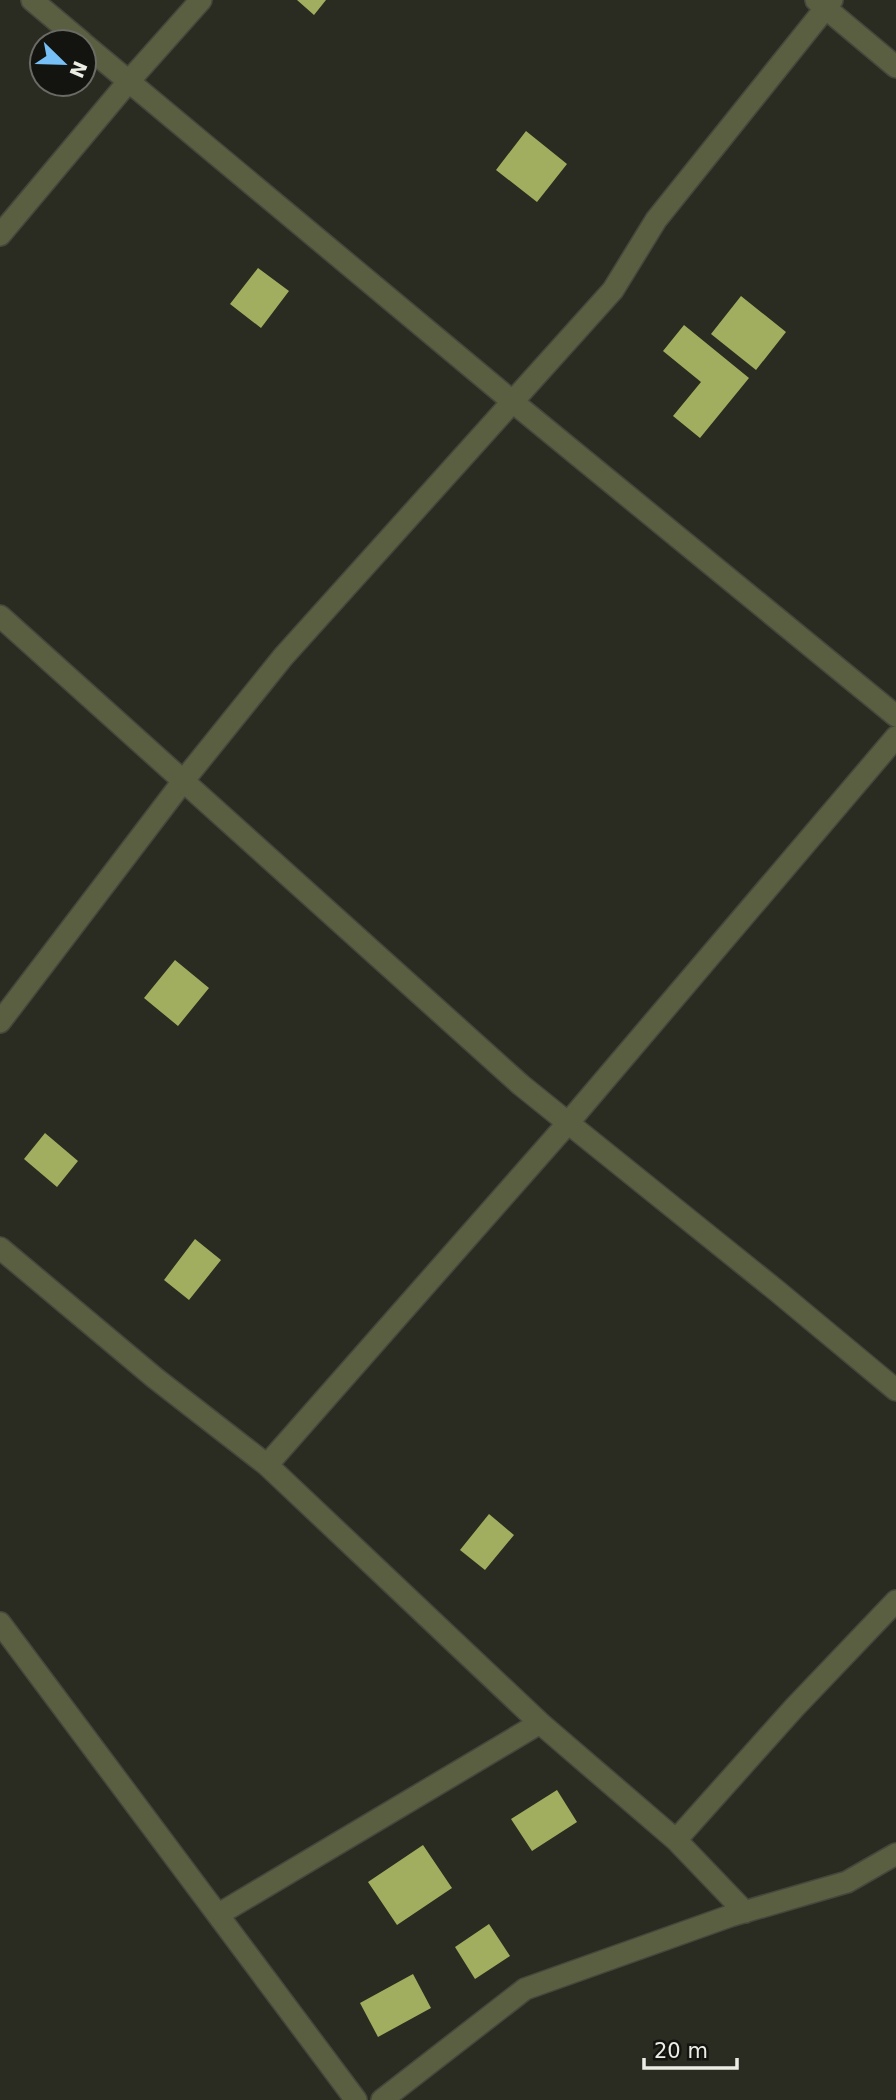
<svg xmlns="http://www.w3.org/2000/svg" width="896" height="2100" font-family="'DejaVu Sans',sans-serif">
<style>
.building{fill:#a2ae5f}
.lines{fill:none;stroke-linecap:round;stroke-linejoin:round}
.minor-casing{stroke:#45473d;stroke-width:24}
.minor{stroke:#595f40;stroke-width:21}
</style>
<rect width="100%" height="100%" fill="#2a2c21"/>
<!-- building -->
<path class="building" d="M297 0H326L314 15Z
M526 131 567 164 537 202 496 170Z
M258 268 289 291 261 328 230 304Z
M741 296 786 332 756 370 711 334Z
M684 325 749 378 700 438 673 416 701 382 663 351Z
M175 960 209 988 178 1026 144 998Z
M45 1133 78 1161 57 1187 24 1159Z
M195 1239 221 1260 189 1300 164 1280Z
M489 1514 514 1535 485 1570 460 1550Z
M557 1790 577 1822 532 1851 511 1819Z
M423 1845 452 1888 397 1925 368 1882Z
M489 1924 510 1956 475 1979 455 1947Z
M413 1974 431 2008 378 2037 360 2003Z"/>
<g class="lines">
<defs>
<path id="minor" d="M32 0 82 42
M816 0 896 67
M84 44 513 402 896 716
M0 235 129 81 201 0
M0 616 521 1085 777 1291 896 1390
M0 1022 184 780 283 657 613 290 656 220 832 0
M0 1248 155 1378 267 1465 540 1723 676 1840 745 1912
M267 1465 568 1123 896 737
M0 1623 356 2100
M676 1840 794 1708 896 1601
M219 1914 540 1723
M382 2100 525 1989 730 1916 847 1882 896 1854"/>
</defs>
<!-- minor casing -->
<use href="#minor" class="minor-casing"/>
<!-- minor -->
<use href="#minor" class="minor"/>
</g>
<!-- north arrow -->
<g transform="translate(63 63) rotate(113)"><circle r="33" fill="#13140f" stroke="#6a6b65" stroke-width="2"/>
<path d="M0-5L12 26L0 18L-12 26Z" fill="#76c0f7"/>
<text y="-10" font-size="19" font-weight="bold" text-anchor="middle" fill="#eceee6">N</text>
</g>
<!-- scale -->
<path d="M644 2058v10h93v-10" fill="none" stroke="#eceee6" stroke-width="3.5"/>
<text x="654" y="2058" font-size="21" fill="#eceee6" stroke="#13140f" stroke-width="5" paint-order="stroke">20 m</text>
</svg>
